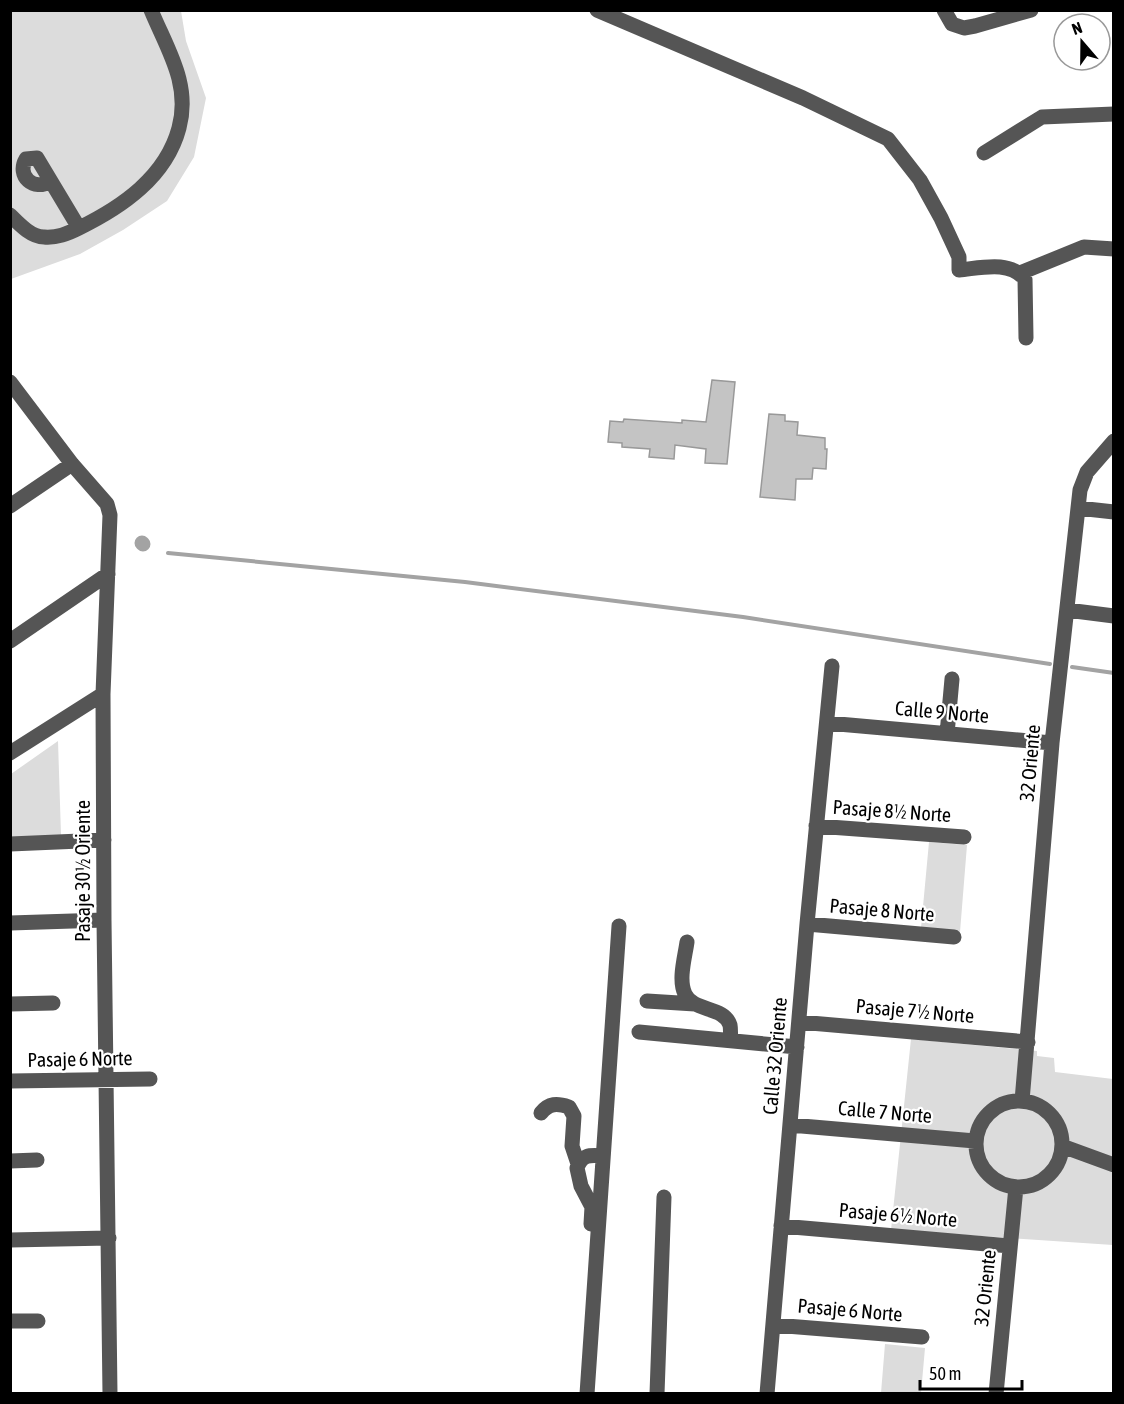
<svg xmlns="http://www.w3.org/2000/svg" width="1124" height="1404" font-family="'Asap Condensed',sans-serif">
<style>
.green{fill:#dcdcdc}
.lines{fill:none;stroke-linecap:round;stroke-linejoin:round}
.stream{stroke:#a3a3a3;stroke-width:4}
.canal{stroke:#a3a3a3;stroke-width:15}
.building{fill:#c4c4c4;stroke:#999;stroke-width:1.5}
.minor{stroke:#555;stroke-width:15}
.labels{text-anchor:middle;stroke-width:4.5;stroke-linejoin:round;paint-order:stroke}
.street-label{font-size:20px;fill:#000;stroke:#fff}
</style>
<rect width="100%" height="100%" fill="#fff"/>
<!-- green -->
<path class="green" d="M11 11H181L186 41 206 98 194 157 167 201 123 230 80 254 11 279Z
M58 741 61 835 11 839V774Z
M929 842 967 845 960 932 921 928Z
M911 1039 1037 1051V1056L1054 1058 1055 1072 1113 1079V1245L891 1230Z
M885 1344 925 1348 921 1393H881Z"/>
<g class="lines">
<!-- stream -->
<path class="stream" d="M168 553 465 582 743 617 1050 664
M1072 667 1114 673"/>
<!-- canal -->
<path class="canal" d="M142 543 143 544"/>
</g>
<!-- building -->
<path class="building" d="M712 380 735 382 727 464 705 463 706 449 675 445 674 459 649 457 650 449 622 447V443L608 442 610 421 623 422 624 419 682 423V420L706 422Z
M769 414 785 415V421L798 422 797 435 825 438V449H827L826 469 813 468 812 479H796L795 500 760 497Z"/>
<g class="lines">
<!-- minor -->
<path class="minor" d="M597 10 803 98 888 139 920 180 941 218 959 257V270C981 268 1009 260 1025 279L1026 338
M944 10 952 24 964 28 975 26 1031 10
M984 153 1042 117 1114 114
M50 181C34 192 16 176 26 159L37 158 79 228
M10 215C19 224 31 237 44 237 57 238 67 234 79 228 122 207 166 177 179 128 191 84 167 49 151 10
M1020 273 1084 247 1114 249
M10 382 72 464 107 504 110 515 103 694 104 920 110 1394
M10 506 72 464
M1078 508 1114 512
M1067 610 1114 616
M10 641 108 574
M827 723 1052 743
M947 734 952 679
M10 753 103 694
M816 826 964 837
M10 844 104 840
M10 923 104 920
M807 924 954 937
M687 942C685 957 678 980 685 994 693 1012 724 1006 730 1025 731 1030 730 1035 731 1040
M647 1001 695 1004
M10 1004 53 1003
M799 1022 1028 1042
M639 1032 797 1047
M10 1081 150 1079
M976 1144a43 43 0 1 1 86 0a43 43 0 1 1-86 0Z
M1022 1101 1052 743 1080 490 1087 472 1114 441
M541 1113C549 1103 557 1103 569 1107L574 1116 572 1146 578 1164
M790 1125 975 1141
M1062 1146 1114 1165
M10 1161 37 1160
M591 1224 592 1207 581 1186 577 1168C582 1154 590 1155 603 1156
M781 1226 1010 1246
M10 1240 109 1238
M10 1321H38
M774 1325 922 1337
M587 1394 619 926
M657 1394 664 1197
M767 1394 807 924 832 666
M996 1394 1016 1187"/>
</g>
<g class="labels">
<!-- street labels -->
<g class="street-label">
<text transform="translate(942 712) rotate(5)" y="7">Calle 9 Norte</text>
<text transform="translate(1030 763) rotate(-85)" y="7">32 Oriente</text>
<text transform="translate(892 811) rotate(4)" y="7">Pasaje 8½ Norte</text>
<text transform="translate(83 871) rotate(-90)" y="7">Pasaje 30½ Oriente</text>
<text transform="translate(882 910) rotate(5)" y="7">Pasaje 8 Norte</text>
<text transform="translate(915 1011) rotate(5)" y="7">Pasaje 7½ Norte</text>
<text transform="translate(775 1056) rotate(-85)" y="7">Calle 32 Oriente</text>
<text transform="translate(80 1059) rotate(-1)" y="7">Pasaje 6 Norte</text>
<text transform="translate(885 1112) rotate(5)" y="7">Calle 7 Norte</text>
<text transform="translate(898 1215) rotate(5)" y="7">Pasaje 6½ Norte</text>
<text transform="translate(985 1288) rotate(-84)" y="7">32 Oriente</text>
<text transform="translate(850 1310) rotate(5)" y="7">Pasaje 6 Norte</text>
</g>
</g>
<!-- border -->
<rect width="1124" height="1404" fill="none" stroke="#000000" stroke-width="24"/>
<!-- north arrow -->
<g transform="translate(1082 42) rotate(340)"><circle r="28" fill="#ffffff" stroke="#999999" stroke-width="1.5"/>
<path d="M0-4.5L10 22L0 15L-10 22Z" fill="#000000"/>
<text y="-9" font-size="16" font-weight="bold" text-anchor="middle" fill="#000000">N</text>
</g>
<!-- scale -->
<path d="M920 1380v9h102v-9" fill="none" stroke="#000000" stroke-width="3"/>
<text x="929" y="1380" font-size="18" fill="#000000" stroke="#ffffff" stroke-width="4.5" paint-order="stroke">50 m</text>
</svg>
